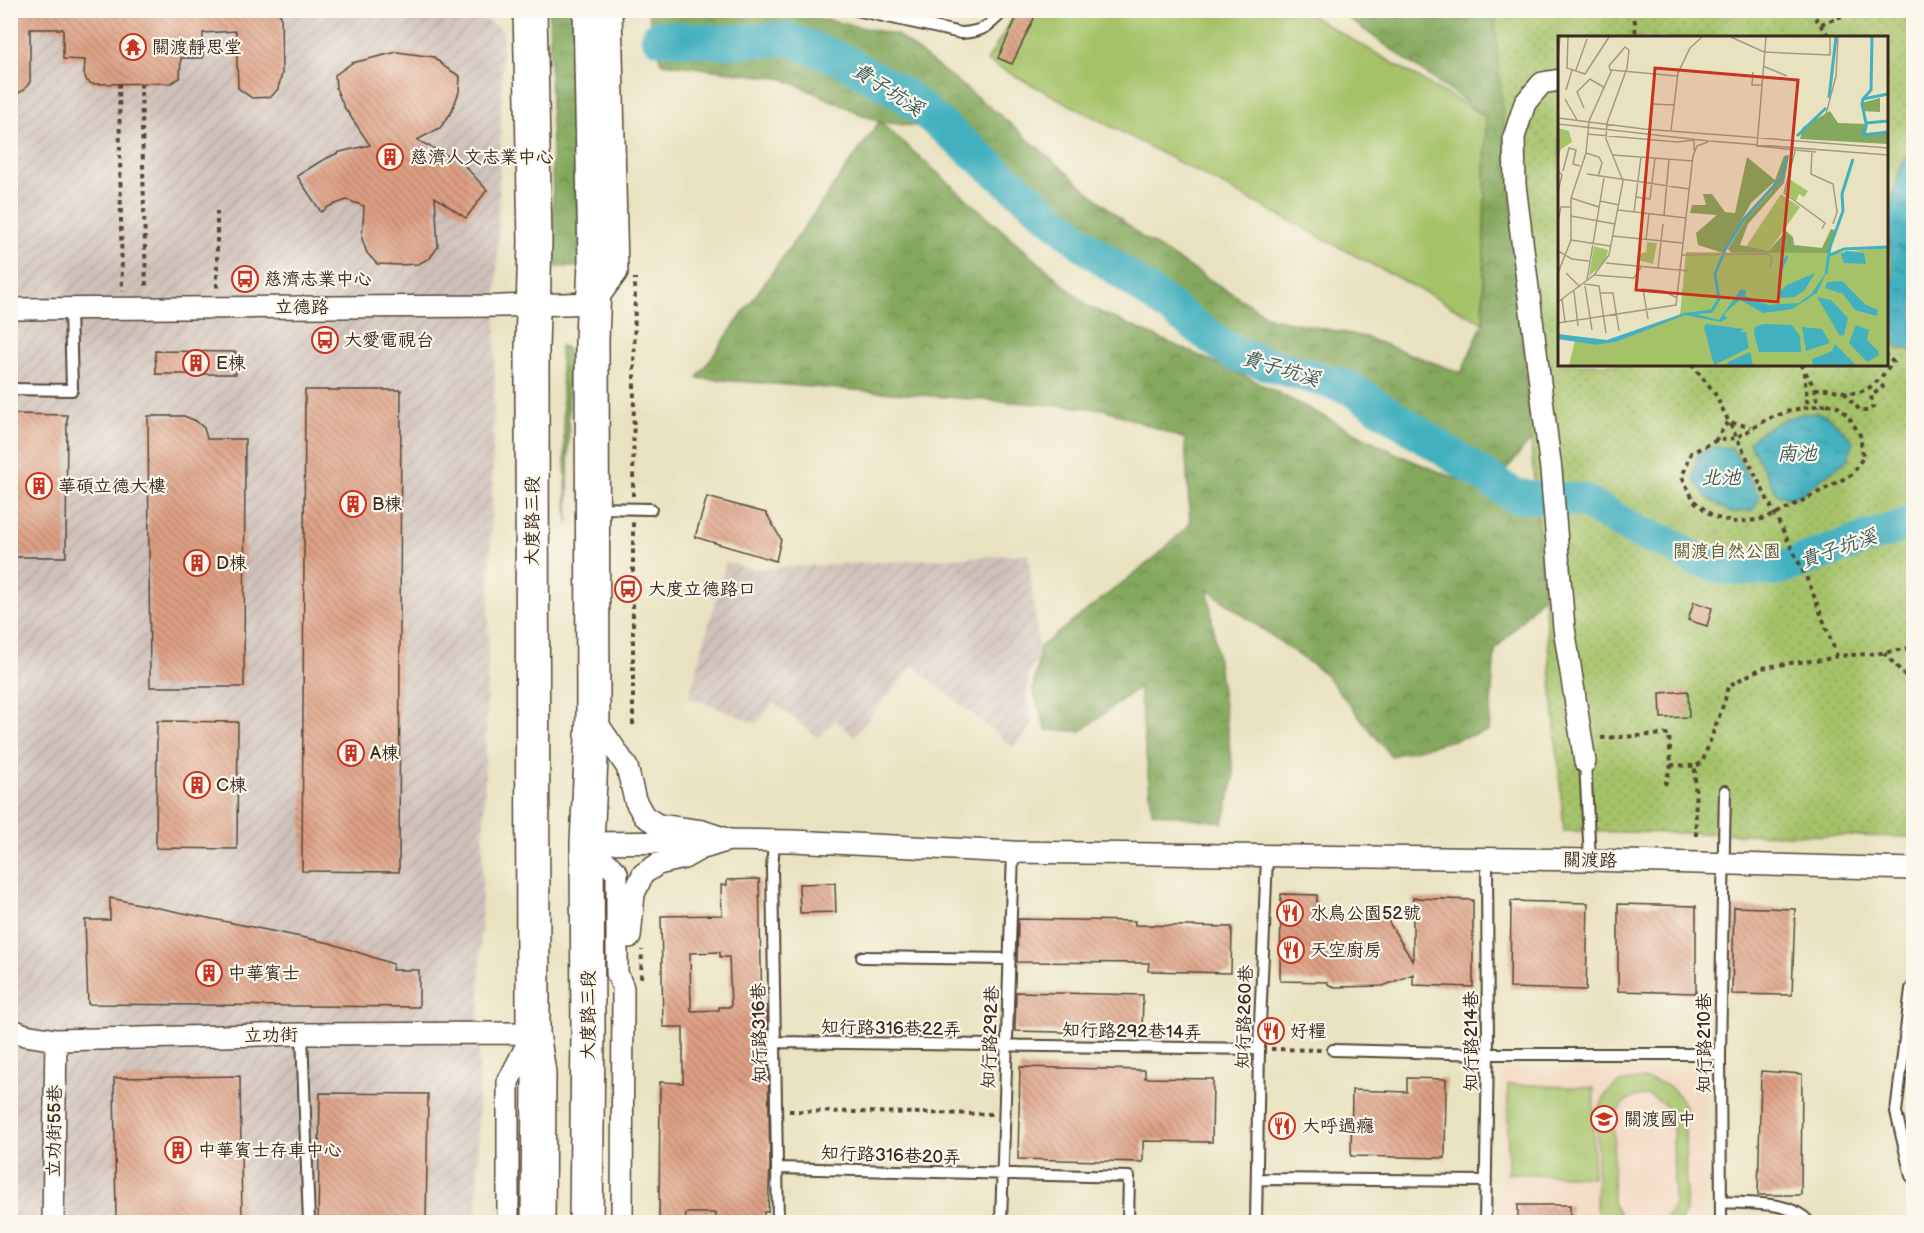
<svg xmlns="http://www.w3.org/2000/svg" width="1924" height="1233" font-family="'Balsamiq Sans','LXGW WenKai TC',sans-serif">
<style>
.built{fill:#f2d5be}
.industrial{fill:url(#industrial-furrows)}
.green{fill:#a5c269;stroke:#707644;stroke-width:1.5}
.forest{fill:url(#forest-crowns);stroke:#60693e;stroke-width:1.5}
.park{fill:url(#park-dots);stroke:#707644;stroke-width:1.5;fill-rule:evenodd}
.water{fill:url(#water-ripples);stroke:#3e6d6e;stroke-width:1.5}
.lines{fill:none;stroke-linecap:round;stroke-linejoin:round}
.river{stroke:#42b0bf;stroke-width:34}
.building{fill:url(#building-back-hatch);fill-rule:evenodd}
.lane-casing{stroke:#554636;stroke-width:14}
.street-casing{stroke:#554636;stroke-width:24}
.primary-casing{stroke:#554636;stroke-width:36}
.path{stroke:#554636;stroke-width:4;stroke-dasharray:4.5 4.5;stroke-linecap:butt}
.lane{stroke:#fff;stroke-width:10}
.street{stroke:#fff;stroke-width:21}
.primary{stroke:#fff;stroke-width:33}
.labels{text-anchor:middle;stroke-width:4.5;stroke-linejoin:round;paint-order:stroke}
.poi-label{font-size:18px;fill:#3b2a1e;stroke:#fbf7ec;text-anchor:start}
.street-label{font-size:18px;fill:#3b2a1e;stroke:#fbf7ec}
.park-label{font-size:18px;fill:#5b5834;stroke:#fbf7ec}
.water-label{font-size:20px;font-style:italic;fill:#3d5956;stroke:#fbf7ec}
.inset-river{fill:none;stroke:#42b0bf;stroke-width:3}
.inset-road{fill:none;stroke:#a39880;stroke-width:1.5}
.view{fill:#c8321e;fill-opacity:0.15;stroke:#c8321e;stroke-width:3}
.inset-edge{fill:none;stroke:#3b2a1e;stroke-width:3}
</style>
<defs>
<pattern id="industrial-furrows" width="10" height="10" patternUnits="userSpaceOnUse" patternTransform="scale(1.5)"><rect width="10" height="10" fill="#cfc1ba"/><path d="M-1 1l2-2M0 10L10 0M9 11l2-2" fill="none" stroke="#b3a69f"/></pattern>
<pattern id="forest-crowns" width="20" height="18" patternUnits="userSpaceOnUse" patternTransform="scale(1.5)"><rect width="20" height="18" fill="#84a85d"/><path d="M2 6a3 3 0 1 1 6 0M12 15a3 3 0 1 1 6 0" fill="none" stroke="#6d894c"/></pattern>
<pattern id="park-dots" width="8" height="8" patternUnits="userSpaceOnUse" patternTransform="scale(1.5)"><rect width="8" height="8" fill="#a5c269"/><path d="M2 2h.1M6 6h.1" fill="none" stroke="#889e56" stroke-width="1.8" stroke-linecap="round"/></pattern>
<pattern id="water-ripples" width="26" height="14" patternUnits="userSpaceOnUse" patternTransform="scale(1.5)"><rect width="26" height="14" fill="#42b0bf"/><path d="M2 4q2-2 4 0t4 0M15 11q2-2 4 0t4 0" fill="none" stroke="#388f9b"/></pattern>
<pattern id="building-back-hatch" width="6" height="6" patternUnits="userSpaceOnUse" patternTransform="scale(1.5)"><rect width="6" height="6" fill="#dd9f83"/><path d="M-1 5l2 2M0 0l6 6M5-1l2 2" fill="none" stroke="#b4826b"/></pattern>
</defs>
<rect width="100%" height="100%" fill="#fbf7ec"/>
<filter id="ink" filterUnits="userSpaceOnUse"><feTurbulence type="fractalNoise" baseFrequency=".0167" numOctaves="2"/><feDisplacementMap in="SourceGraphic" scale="12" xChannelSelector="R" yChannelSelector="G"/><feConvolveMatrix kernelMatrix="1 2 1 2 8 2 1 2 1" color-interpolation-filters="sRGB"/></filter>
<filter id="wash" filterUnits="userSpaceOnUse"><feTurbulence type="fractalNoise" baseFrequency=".008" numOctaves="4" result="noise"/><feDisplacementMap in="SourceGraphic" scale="24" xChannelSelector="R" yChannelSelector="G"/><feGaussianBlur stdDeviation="1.35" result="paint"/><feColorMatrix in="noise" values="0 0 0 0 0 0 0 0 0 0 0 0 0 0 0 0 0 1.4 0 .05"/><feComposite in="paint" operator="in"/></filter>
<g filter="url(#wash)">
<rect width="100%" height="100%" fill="#e9e2c1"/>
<!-- built -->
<path class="built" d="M1503 1070 1706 1071 1702 1222H1501Z"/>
<!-- industrial -->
<path class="industrial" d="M467 10 503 30 480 977 477 1222H11L10 11Z
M1028 554 1039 652 1029 673 1027 699 1033 725 1013 747 913 666 854 736 835 720 818 738 773 702 757 724 689 697 726 562 752 569Z"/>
<!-- green -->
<path class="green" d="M910 11H987L972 24Z
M1017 11H1303L1486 117 1483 323 987 61Z
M1644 1079C1664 1082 1677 1088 1685 1107L1686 1212 1680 1222H1657L1666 1218 1674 1206 1673 1120 1664 1104 1648 1095 1638 1096 1626 1101 1614 1116 1613 1203 1620 1214 1628 1222H1602L1596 1208 1598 1109 1608 1092 1619 1083Z
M1508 1084 1594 1088 1593 1177 1508 1173Z"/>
<!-- forest -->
<path class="forest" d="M655 10 785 11 897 35 1000 115 1143 238 1271 318 1365 337 1461 373 1483 323 1486 117 1338 11H1766L1560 38V364L1543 425 1501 476 1338 377 1232 336 1089 240 974 133 880 122 1089 307 1243 375 1401 456 1537 512 1544 595 1495 650 1489 731 1391 756 1325 674 1208 590 1234 778 1223 823 1152 812 1139 687 1081 731 1046 730 1033 691 1040 647 1158 555 1190 524 1185 439 1104 409 697 378 879 122 784 79 661 63 648 14Z
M549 11H574L579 260 577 267H557L554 262Z
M560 346 564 347 569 352 568 524Z"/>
<!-- park -->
<path class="park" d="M1494 11H1913V837L1564 831ZM1560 38H1886V364H1560Z"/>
<!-- water -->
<path class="water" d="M1913 145V350L1896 348 1895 338 1886 333 1887 293H1889C1898 278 1889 256 1889 239 1889 207 1896 172 1913 145Z
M1816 413 1827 415 1853 441 1848 459 1800 495 1788 498 1777 494 1749 442C1768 425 1790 414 1816 413Z
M1714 447 1732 448 1760 497 1753 510 1731 513 1706 497 1693 477 1699 453Z"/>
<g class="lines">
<!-- river -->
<path class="river" d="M658 37 723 42 787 39 841 59 906 96 1088 248 1234 354 1350 388 1515 496 1582 500 1636 531 1668 543 1696 560 1726 568 1775 570 1914 522"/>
</g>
<g id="blocks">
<!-- building -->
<path class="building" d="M10 10H276L281 16 282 74 278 89 271 97 252 98 238 88 236 31 203 33V58H181L180 78 171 83 92 84 87 81 84 74 85 60 63 59V29H30V82L24 90 10 98Z
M1020 10H1038L1012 64 998 58Z
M397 52 434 57 446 68 460 76 459 92 451 113 440 128 417 140 462 163 487 190 466 218 435 197 438 247 430 258 418 264 400 265 377 264 367 253 362 239 364 206 347 200 330 206 321 212 297 176 321 161 340 152 370 145 344 107 336 88 335 75 352 63Z
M155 351 236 352V374H156Z
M305 390H401L399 872 302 871Z
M10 414 67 415 66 557H10Z
M148 416H184L196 421 204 428 207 439H245L244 687H150Z
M707 497 766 513 781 539 776 561 695 537Z
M1694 602 1712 608 1707 626 1688 620Z
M1688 691 1689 717 1661 718 1660 693Z
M157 721 238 722 237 849 156 848Z
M759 879 762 1006H767L770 1164 768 1212H764V1222H716V1213H686L685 1222H659L660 1082 683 1083V1027H663L661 916 722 915 721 885H727V880ZM720 952V957H729L731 1007H719V1010L691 1011 690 953Z
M835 883 836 912 800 913 799 884Z
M1281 894 1317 895V918L1380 915 1387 919 1413 962V898L1473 900V987L1413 985V974L1383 986 1335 987 1329 985 1327 982 1280 981Z
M110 898 330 943 393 964 392 970H419V1007L88 1004 85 920H110Z
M1511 901 1588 903 1586 990 1510 988Z
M1618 904 1696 906V993L1618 991Z
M1734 907 1795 909 1792 995 1732 994Z
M1018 919 1135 921V925L1232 927 1231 973 1148 971 1149 963 1017 962Z
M1016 992 1143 995 1142 1034 1015 1031Z
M1020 1067 1145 1070V1078L1213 1079 1212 1142 1143 1141V1162L1018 1159Z
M1761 1071 1802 1074 1801 1195H1758Z
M240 1076 242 1222H116L114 1078Z
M1407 1078 1446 1079 1445 1158 1351 1156 1352 1090 1407 1092Z
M320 1093 428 1094 426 1222H318Z
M1518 1205H1570V1222H1518Z"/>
</g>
</g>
<g filter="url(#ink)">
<use href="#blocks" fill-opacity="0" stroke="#554636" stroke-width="1.5"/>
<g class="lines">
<defs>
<path id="lane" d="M856 10 961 33C982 32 990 26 1004 10
M10 389 72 390 70 309
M596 508 651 509
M1585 762 1590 860
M774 842 772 869 778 1222
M862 957 1009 959
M1914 985 1911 989 1896 1112 1911 1176 1914 1175
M302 1034 309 1222
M776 1042 1259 1049
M1333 1050 1488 1054H1720
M778 1168 1129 1177 1128 1222
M1258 1179 1486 1181
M1722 1202C1750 1204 1789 1200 1809 1222
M1001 1222 1013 852
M1256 1222 1259 1049 1267 857
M1485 1222 1488 1054 1487 859
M1721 1222 1720 1054 1725 791"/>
<path id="street" d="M1560 80 1542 83 1525 103 1514 137 1515 185 1551 470 1564 628 1585 762
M10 309 502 306 594 303 617 272 611 10
M593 717 627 767 635 800 644 816 658 825 702 831 729 840 793 841 1013 852 1590 860 1914 869
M587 843 617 873V973L623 988 622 1222
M587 843 686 842 700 849
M630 937 634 894 643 874 658 864 684 858 700 849 729 840
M10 1029 25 1035 56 1040 302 1034 533 1033 508 1082V1222
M53 1222 56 1040"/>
<path id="primary" d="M530 10 535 241 532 348 533 1033 539 1073 538 1222
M586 1222 588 1033 587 843 593 716 592 339 595 261 590 10"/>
</defs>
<!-- lane casing -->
<use href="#lane" class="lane-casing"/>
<!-- street casing -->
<use href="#street" class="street-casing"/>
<!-- primary casing -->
<use href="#primary" class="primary-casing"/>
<!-- path -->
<path class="path" d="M1634 10 1636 38
M1810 10 1830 38
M1821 24 1855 11
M119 83 122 291
M141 83 146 289
M217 211V289
M1691 364 1714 392 1809 583 1837 656
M1801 364 1815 389 1818 407
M1804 372 1808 408
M1815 389C1826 388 1833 390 1844 392 1868 397 1880 379 1893 362L1886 355
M1845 392C1850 403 1854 402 1860 411H1868L1873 407 1871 396 1883 387 1878 382
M1827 404 1837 406 1849 417 1860 435 1863 457 1853 474 1775 515 1758 520 1732 522 1714 517 1694 501 1682 477 1691 453 1715 441 1736 438 1768 419 1792 410Z
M1715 441 1728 422 1751 427
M633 496 635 278
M1884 653 1914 685
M633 725V521
M1601 738 1669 734 1671 765 1695 766
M1665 785 1671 765
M1696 836 1695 766 1702 763 1725 700 1728 686 1762 668 1790 663 1823 660 1837 656 1883 653 1914 647
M641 978 642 950
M1271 1049 1321 1050
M789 1111 992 1114"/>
<!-- lane -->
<use href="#lane" class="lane"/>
<!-- street -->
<use href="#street" class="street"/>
<!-- primary -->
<use href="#primary" class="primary"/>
</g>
</g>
<!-- icons -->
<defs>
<symbol id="temple-ring" viewBox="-11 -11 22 22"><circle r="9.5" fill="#fbf7ec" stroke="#c8321e" stroke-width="1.5"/><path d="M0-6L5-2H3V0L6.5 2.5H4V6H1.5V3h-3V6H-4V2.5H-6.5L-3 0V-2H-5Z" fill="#c8321e"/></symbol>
<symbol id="building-ring" viewBox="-11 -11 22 22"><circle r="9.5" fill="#fbf7ec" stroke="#c8321e" stroke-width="1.5"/><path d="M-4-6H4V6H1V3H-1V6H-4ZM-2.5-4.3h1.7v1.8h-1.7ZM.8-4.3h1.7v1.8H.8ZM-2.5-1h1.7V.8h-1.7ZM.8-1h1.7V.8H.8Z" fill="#c8321e"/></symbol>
<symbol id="bus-ring" viewBox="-11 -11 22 22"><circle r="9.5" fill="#fbf7ec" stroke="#c8321e" stroke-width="1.5"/><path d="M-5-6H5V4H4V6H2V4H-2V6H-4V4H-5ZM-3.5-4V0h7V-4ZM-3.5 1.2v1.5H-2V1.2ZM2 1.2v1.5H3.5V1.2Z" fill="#c8321e"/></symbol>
<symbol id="restaurant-ring" viewBox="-11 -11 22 22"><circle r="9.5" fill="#fbf7ec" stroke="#c8321e" stroke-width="1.5"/><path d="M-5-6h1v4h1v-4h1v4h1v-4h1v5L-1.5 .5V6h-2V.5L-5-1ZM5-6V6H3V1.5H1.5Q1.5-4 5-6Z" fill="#c8321e"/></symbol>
<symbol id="school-ring" viewBox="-11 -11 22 22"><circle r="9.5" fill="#fbf7ec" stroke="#c8321e" stroke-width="1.5"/><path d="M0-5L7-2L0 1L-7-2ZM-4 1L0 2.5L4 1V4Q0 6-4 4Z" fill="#c8321e"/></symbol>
</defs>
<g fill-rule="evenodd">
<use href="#temple-ring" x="118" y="32" width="30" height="30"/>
<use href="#building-ring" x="375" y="142" width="30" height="30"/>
<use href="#bus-ring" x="230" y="264" width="30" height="30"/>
<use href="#bus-ring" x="310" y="325" width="30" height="30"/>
<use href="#building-ring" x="181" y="348" width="30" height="30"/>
<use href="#building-ring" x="24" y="471" width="30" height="30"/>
<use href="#building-ring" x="338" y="489" width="30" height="30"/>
<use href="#building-ring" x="182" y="548" width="30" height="30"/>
<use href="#bus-ring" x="613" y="574" width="30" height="30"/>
<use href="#building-ring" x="336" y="738" width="30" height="30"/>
<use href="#building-ring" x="182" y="770" width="30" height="30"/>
<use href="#restaurant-ring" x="1275" y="898" width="30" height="30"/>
<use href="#restaurant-ring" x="1276" y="935" width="30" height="30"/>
<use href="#building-ring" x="194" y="958" width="30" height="30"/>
<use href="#restaurant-ring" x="1256" y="1016" width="30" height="30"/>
<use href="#school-ring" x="1589" y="1104" width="30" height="30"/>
<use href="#restaurant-ring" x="1267" y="1111" width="30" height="30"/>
<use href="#building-ring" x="163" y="1135" width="30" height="30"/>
</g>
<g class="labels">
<!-- poi labels -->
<g class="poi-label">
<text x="152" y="53">關渡靜思堂</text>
<text x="410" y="163">慈濟人文志業中心</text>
<text x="264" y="285">慈濟志業中心</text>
<text x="344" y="346">大愛電視台</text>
<text x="216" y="369">E棟</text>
<text x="58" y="492">華碩立德大樓</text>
<text x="372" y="510">B棟</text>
<text x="216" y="569">D棟</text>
<text x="648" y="595">大度立德路口</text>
<text x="370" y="759">A棟</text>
<text x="216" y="791">C棟</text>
<text x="1310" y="919">水鳥公園52號</text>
<text x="1310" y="956">天空廚房</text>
<text x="228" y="979">中華賓士</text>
<text x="1290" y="1037">好糧</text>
<text x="1624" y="1125">關渡國中</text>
<text x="1302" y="1132">大呼過癮</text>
<text x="198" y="1156">中華賓士存車中心</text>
</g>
<!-- street labels -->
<g class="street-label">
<text x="302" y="313">立德路</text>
<text transform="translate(532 521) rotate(-90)" y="6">大度路三段</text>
<text transform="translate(1590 860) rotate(1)" y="6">關渡路</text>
<text transform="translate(588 1015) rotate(-90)" y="6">大度路三段</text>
<text transform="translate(1244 1017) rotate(-88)" y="6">知行路260巷</text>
<text transform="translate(891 1028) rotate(1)" y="6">知行路316巷22弄</text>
<text transform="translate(1132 1031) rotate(1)" y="6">知行路292巷14弄</text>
<text transform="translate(759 1033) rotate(-91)" y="6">知行路316巷</text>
<text transform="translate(271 1035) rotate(-1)" y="6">立功街</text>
<text transform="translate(990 1037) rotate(-88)" y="6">知行路292巷</text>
<text transform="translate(1471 1041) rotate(-90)" y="6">知行路214巷</text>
<text transform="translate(1704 1043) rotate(-90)" y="6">知行路210巷</text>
<text transform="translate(54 1131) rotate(-89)" y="6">立功街55巷</text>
<text transform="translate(891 1155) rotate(2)" y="6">知行路316巷20弄</text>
</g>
<!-- park labels -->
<g class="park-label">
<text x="1727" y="557">關渡自然公園</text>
</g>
<!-- water labels -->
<g class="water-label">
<text transform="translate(888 89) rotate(33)" y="7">貴子坑溪</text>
<text transform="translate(1281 368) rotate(17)" y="7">貴子坑溪</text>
<text x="1797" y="460">南池</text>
<text x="1721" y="484">北池</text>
<text transform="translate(1838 548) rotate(-19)" y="7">貴子坑溪</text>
</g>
</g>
<!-- overview -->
<g transform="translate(1558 36)">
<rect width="330" height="330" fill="#e9e2c1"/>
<path d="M231 143 250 155 246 161 241 158 238 165 227 156ZM223 158 242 171 211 215 187 212ZM89 206 99 207 95 228 80 224 81 218 88 216Z" fill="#a5c269"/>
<path d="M322 62V76L304 75 303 67ZM272 75 280 87 310 88 308 97 330 96V108L242 103 245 91ZM231 119 226 147 190 188 182 209 211 215 228 195 235 201 236 209 264 212 273 193 277 194 271 217 175 218 170 213 188 183 214 155 216 146 193 167 165 217 140 209 138 197 159 179 132 177 134 169H148L145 158H154L167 176 177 177 189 121 217 144 226 120Z" fill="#84a85d"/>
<path d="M0 92 11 95 14 106 3 113 1 120ZM36 210 50 214 47 226 31 240ZM330 211V329H11L17 305 39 309 58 306 122 279 128 216 276 217Z" fill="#a5c269"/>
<path d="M288 215 306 217 308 228 286 227 283 218ZM269 235 259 257 234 273 205 277 182 264 168 276 166 280 170 282 163 286 127 279 58 306 39 309 0 303V298L49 304 126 277 157 273 153 277 138 278 161 284 183 253 188 254 187 260 210 269 241 267 253 258ZM257 237 246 255 236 261 222 262 221 256 229 249ZM284 245 308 269 320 274 319 280 297 274 285 258 267 252 269 246ZM259 261 273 264 290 282 286 299 282 300ZM148 288 186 293 182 296H188L191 312 156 329 146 291ZM205 288 234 289 242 300 243 316H201L196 297 197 291ZM298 289 311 294 309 304 320 315 321 319 309 326 291 307ZM244 291 264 293 272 307 248 315ZM277 308 298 329H255L254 323 274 315ZM192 316 195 329H168L170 326Z" fill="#42b0bf"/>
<path class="inset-river" d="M330 58 305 63 304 68 308 87 305 99 330 96M271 62 278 1M306 62 313 54 314 1M308 87 330 85M239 100 268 72M272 219 286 213 330 211M268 238 272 211 285 175 284 158 295 123M221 251 223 233 229 220M153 276 161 263 157 238 167 214 186 183 224 141 229 120"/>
<path class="inset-road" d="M10 1 9 32 27 38 51 1M173 1 206 16 272 19V1M208 1 199 110 258 116M0 23 2 1M205 30 229 40M18 34 29 3M53 34 119 40M195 36 194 49H203M8 54 14 34M7 63 19 84M94 68 117 69M26 72 19 56 32 43 47 52M268 78 278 40 280 1M0 82 86 93 330 112M0 88 151 105 330 119M113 94 120 37 132 12 144 1M29 98 119 106 136 104V114M237 115 226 157 267 187 264 193M254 115 253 138 275 148 279 176 275 188M28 117 41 121 44 127 40 141M55 119 135 125M0 135 4 139 0 155M5 135 11 112 18 114 15 128 22 130M29 138 131 153M77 161 92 163 97 122M13 162 41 171M42 165 61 169M60 174 128 182M76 176 83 121M106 179 111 123M13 180 57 188M0 185 3 171H12M54 200 125 207M13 204 52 210M88 204 91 178M0 215 14 223 31 225M124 219 209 218 214 221 212 232M48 227 131 235M100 232 105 188M0 237 13 204V162L28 117 31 85 53 36 51 30 67 11 71 14 69 32 49 87 48 103 65 145 51 219 36 239 0 266M8 237 22 251M36 239 76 242 83 231M29 244 46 142M26 248 41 250 48 297M27 250 34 294M16 255 20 290M42 257H55L61 295M4 263 7 286M90 283 85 253 106 255 119 262M0 287 118 269 135 120 139 110 150 106"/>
<path class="view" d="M97 32 240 44 220 266 78 254Z"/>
<rect width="330" height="330" class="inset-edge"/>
</g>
<!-- margin -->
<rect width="1924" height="1233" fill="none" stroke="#fbf7ec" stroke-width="36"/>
</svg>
